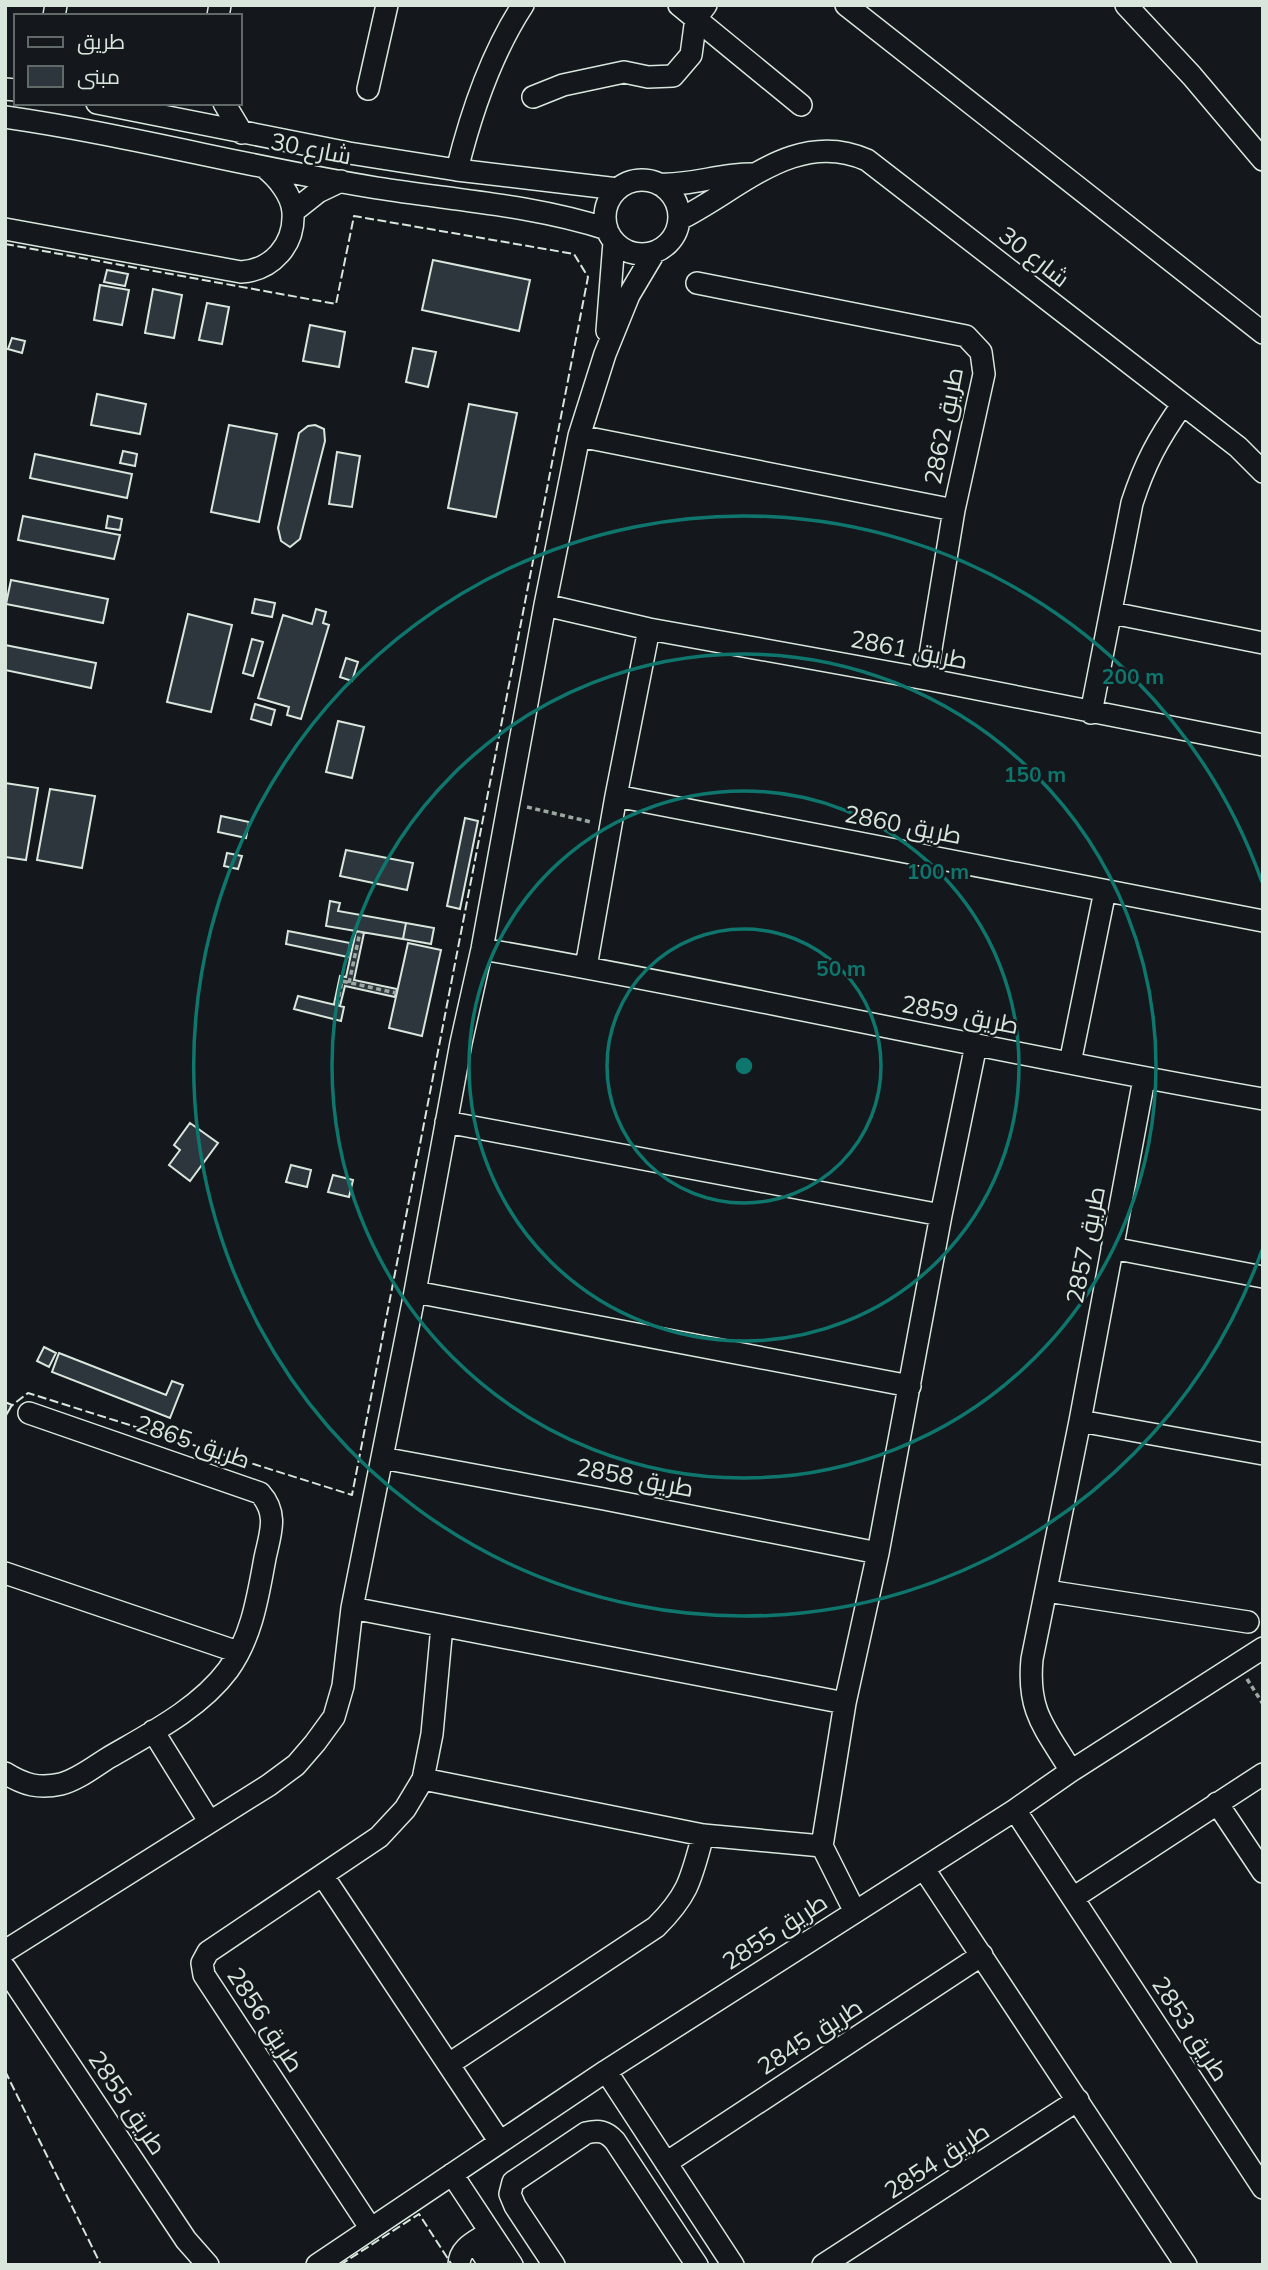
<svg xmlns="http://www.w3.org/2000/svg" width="1268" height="2270" font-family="Mulish,Cairo,sans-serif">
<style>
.building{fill:#2c363c;stroke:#d8e6dc;stroke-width:2}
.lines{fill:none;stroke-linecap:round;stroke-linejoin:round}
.minor-casing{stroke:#d8e6dc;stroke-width:24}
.path{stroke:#9da8a2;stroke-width:3.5;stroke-dasharray:5 3.5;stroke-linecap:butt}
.minor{stroke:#14181c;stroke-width:21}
.fence{stroke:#d8e6dc;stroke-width:2;stroke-dasharray:9 3.5;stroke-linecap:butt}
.ring{fill:none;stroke:#0f766e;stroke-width:3.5}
.labels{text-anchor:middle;stroke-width:5;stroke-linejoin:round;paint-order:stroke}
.street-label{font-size:24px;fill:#d8e6dc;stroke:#14181c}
.centre{fill:#0f766e;stroke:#14181c;stroke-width:3.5}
.ring-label{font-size:21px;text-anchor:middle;font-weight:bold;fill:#0f766e;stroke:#14181c;stroke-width:5;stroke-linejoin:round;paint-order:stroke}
</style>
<rect width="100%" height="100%" fill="#14181c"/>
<!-- building -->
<path class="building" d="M433 260 530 280 519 331 422 310Z
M107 270 128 274 125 286 104 282Z
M100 285 129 290 122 325 94 320Z
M153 289 182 295 174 338 145 333Z
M207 303 229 307 222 344 199 340Z
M310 325 345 332 339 367 303 361Z
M12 338 25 341 22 353 8 349Z
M413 348 436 352 428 387 406 382Z
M97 394 146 404 140 434 91 425Z
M469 404 517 413 496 517 448 508Z
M229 425 277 434 259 522 211 512Z
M315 425 324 429 325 441 300 539 290 547 281 541 278 528 299 433 308 426Z
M123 451 137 454 135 466 120 463Z
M337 452 360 456 352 507 329 504Z
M35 454 132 474 127 498 30 478Z
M23 516 120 535 114 559 18 540Z
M108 516 122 519 120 530 106 528Z
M11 580 108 599 103 623 6 604Z
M255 599 275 603 272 617 252 613Z
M316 609 326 612 323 623 329 625 301 719 287 715 289 707 258 698 283 615 312 624Z
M188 614 232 625 211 712 167 702Z
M252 639 263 642 253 676 243 673Z
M5 645 96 663 91 688 5 670Z
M346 658 358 662 352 681 340 677Z
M255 704 275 710 271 725 251 719Z
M338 721 364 727 352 778 326 772Z
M5 783 38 788 26 860 5 857Z
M50 789 95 796 82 868 37 860Z
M221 816 249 822 246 838 218 832Z
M465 818 478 821 460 909 447 906Z
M346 850 413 863 407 890 340 876Z
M227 853 242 856 238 869 224 866Z
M330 901 340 903 338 911 406 923 403 939 326 926Z
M406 923 434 928 431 944 403 939Z
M288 931 350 943 348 957 286 944Z
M356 931 364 933 354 980 397 989 395 997 345 986 340 1006 334 1004 340 976 346 977Z
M408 943 441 950 422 1036 389 1028Z
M298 996 344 1007 341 1021 294 1009Z
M190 1123 218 1143 190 1181 169 1165 180 1150 174 1145Z
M291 1165 311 1170 307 1187 286 1182Z
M333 1175 353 1180 349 1197 328 1192Z
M44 1347 56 1353 49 1367 37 1361Z
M59 1353 166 1395 172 1381 183 1385 170 1418 52 1372Z
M5 1402 12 1405 5 1417Z"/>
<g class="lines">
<defs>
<path id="minor" d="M679 5 801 105
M846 5 1263 333
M1126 5 1192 76 1263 160
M54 16 56 5
M218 16 220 5
M5 89 16 90
M368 89 387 5
M533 97 563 85 624 72 648 77 673 76 691 55 696 18 706 5
M97 103 349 153 457 170 618 189
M224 103 242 133
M5 117C130 135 252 168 377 188 453 200 533 205 607 229
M457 170C471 113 491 54 523 5
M605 217a37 37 0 1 1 74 0a37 37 0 1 1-74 0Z
M659 184C690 186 719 174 751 174
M294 211 318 192 341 181
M680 219C739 190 796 128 867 160L1238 447 1263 472
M5 229 241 272C272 270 295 245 293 212 292 195 277 177 264 167
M697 283 966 336 981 352 984 374 954 510 926 679
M607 331 614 242
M579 436 954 510
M545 605 649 629 926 679 1263 745
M1112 613 1263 643
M1091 713 1132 503C1145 463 1158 439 1182 405
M616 796 1263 921
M482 949C743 994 1002 1054 1263 1099
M586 967 616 796 649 629
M1070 1063 1105 891
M446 1122 941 1215
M1112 1248 1263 1277
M415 1292 910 1386
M1080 1421 1263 1454
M382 1458 604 1499 878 1553
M5 1573 238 1652
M1047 1591 1248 1622
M352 1608 845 1703
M153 1731 209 1821
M1071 1771C1045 1728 1027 1712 1032 1659L1080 1421 1144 1079
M5 1773C24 1785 39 1789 61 1784 77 1780 94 1767 108 1758 149 1734 199 1709 228 1670 252 1637 258 1596 265 1558 270 1534 279 1514 260 1493L29 1413
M423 1779 703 1835 822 1846
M1217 1803 1263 1872
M1015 1810 1263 2188
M924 1869 1186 2265
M323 1876 500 2142
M1073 1898 1263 1774
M855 1912 822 1846 845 1703 878 1553 941 1215 976 1045
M5 1951 269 1785 296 1765 315 1743 334 1717 343 1686 352 1608 415 1292 461 1043 482 949 545 605 579 436 605 354 629 295 654 253
M5 1968 186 2240 208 2265
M449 2064 656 1927C689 1894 691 1879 703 1835
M606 2071 733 2265
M666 2163 982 1955
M452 2174 512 2265
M371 2229 204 1975 202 1963 208 1952 379 1837 405 1809 423 1779 432 1734 442 1626
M475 2242 490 2265
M317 2265 606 2071 1015 1810 1071 1771 1263 1648
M459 2265C459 2247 477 2241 490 2232
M554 2265 515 2206 510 2194 513 2182 586 2133C599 2130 606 2131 615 2141L697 2265
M823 2265 1078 2100"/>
</defs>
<!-- minor casing -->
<use href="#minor" class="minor-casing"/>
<!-- path -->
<path class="path" d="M527 807 591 822
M349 983 360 932
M337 1005 342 981 396 993
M1247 1679 1263 1704"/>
<!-- minor -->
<use href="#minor" class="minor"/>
<!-- fence -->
<path class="fence" d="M5 244 336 304 354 216 574 254 588 277 352 1495 28 1393 10 1407
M5 2071 101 2265
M340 2265 419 2214 452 2265"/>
</g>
<!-- distance rings -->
<g class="ring">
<circle cx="744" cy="1066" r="137"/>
<circle cx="744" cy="1066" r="275"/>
<circle cx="744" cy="1066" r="412"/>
<path d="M1262 1250A550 550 0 1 1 1262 882"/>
</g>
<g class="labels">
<!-- street labels -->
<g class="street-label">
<text transform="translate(311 149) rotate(11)" y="8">شارع 30</text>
<text transform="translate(1034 257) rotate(38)" y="8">شارع 30</text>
<text transform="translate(944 426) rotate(-79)" y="8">طريق 2862</text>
<text transform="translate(909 650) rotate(11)" y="8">طريق 2861</text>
<text transform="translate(903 825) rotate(11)" y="8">طريق 2860</text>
<text transform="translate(960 1015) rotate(11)" y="8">طريق 2859</text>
<text transform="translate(1086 1245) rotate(-79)" y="8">طريق 2857</text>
<text transform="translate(193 1442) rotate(19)" y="8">طريق 2865</text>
<text transform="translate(635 1478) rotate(11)" y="8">طريق 2858</text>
<text transform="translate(775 1932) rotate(-33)" y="8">طريق 2855</text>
<text transform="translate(265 2020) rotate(57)" y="8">طريق 2856</text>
<text transform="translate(1190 2029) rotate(57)" y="8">طريق 2853</text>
<text transform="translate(810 2037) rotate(-33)" y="8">طريق 2845</text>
<text transform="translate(127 2103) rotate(56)" y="8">طريق 2855</text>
<text transform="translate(937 2161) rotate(-33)" y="8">طريق 2854</text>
</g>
</g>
<circle cx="744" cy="1066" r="10" class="centre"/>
<g class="ring-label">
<text x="1133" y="684">200 m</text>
<text x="1035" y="782">150 m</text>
<text x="938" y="879">100 m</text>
<text x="841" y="976">50 m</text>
</g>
<!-- border -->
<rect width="1268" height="2270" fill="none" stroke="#d8e6dc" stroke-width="14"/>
<!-- legend -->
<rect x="14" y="14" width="228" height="91" fill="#14181c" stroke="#626a69" stroke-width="2"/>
<rect x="28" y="37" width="35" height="10" fill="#14181c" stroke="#626a69" stroke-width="2"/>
<text x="77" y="49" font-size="21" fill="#d8e6dc">طريق</text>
<rect x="28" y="66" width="35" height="21" fill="#2c363c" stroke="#626a69" stroke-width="2"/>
<text x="77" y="84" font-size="21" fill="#d8e6dc">مبنى</text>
</svg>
